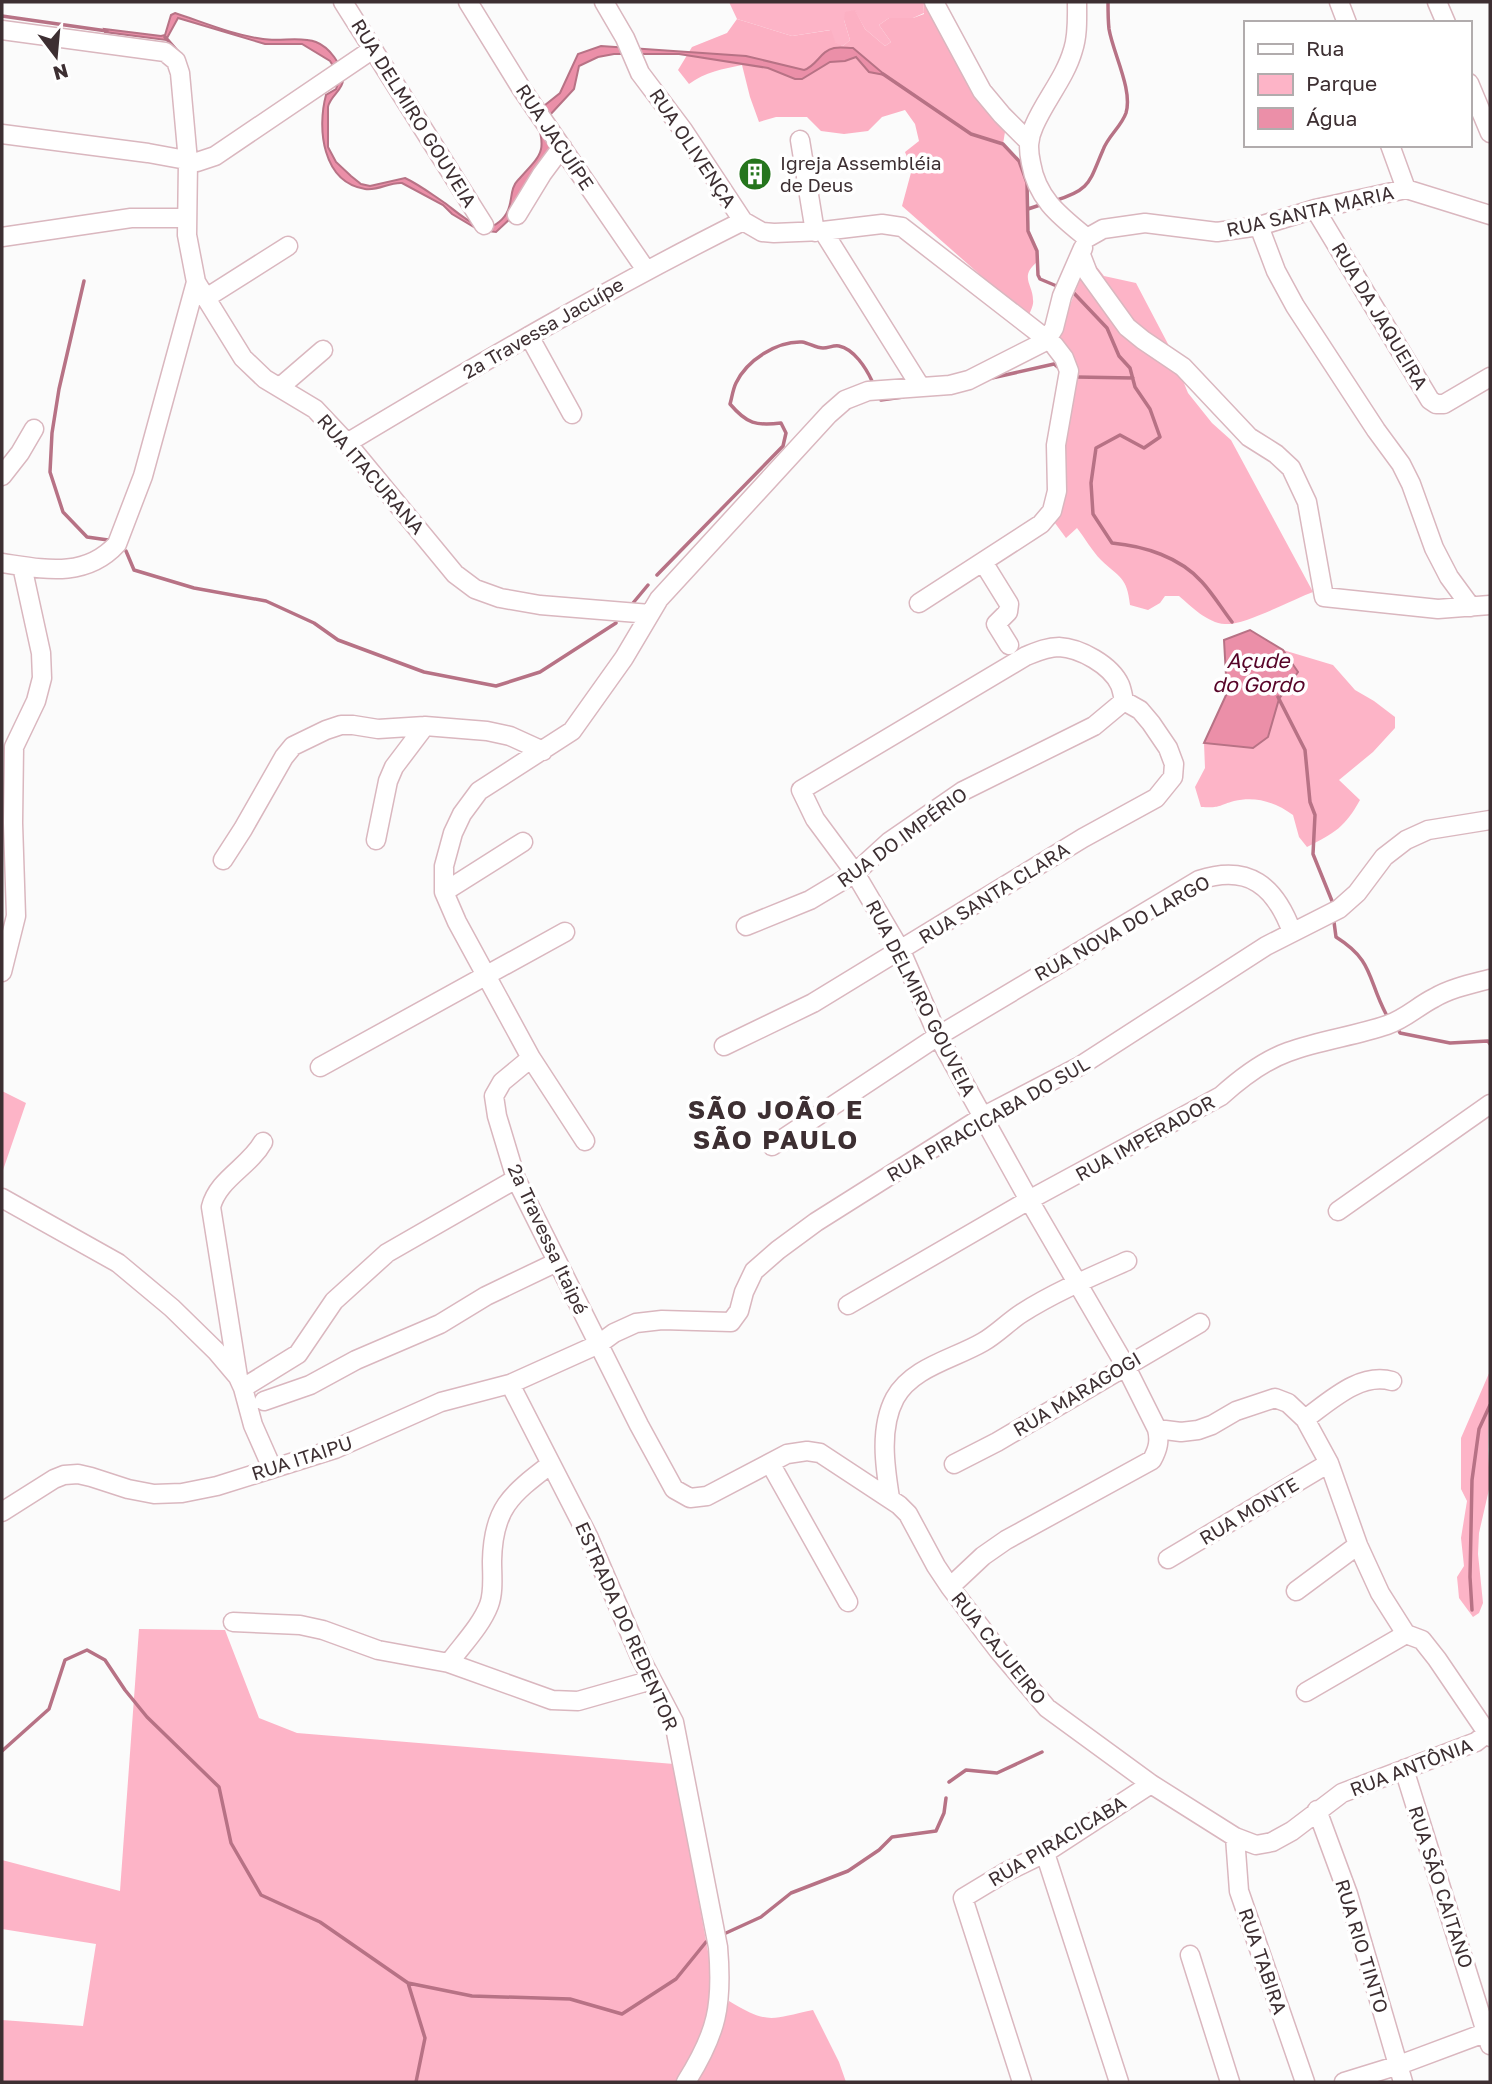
<svg xmlns="http://www.w3.org/2000/svg" width="1492" height="2084" font-family="'Golos Text',sans-serif">
<style>
.green{fill:#fdb4c7}
.forest{fill:#fcb0c3}
.water{fill:#eb8fa8;stroke:#b77285;stroke-width:2}
.lines{fill:none;stroke-linecap:round;stroke-linejoin:round}
.stream{stroke:#b77285;stroke-width:3.5}
.minor-casing{stroke:#dab7bf;stroke-width:21}
.minor{stroke:#fff;stroke-width:18}
.labels{text-anchor:middle;stroke-width:7;stroke-linejoin:round;paint-order:stroke}
.street-label{font-size:19px;fill:#3d2f32;stroke:#fff}
.poi-label{font-size:19px;fill:#3d2f32;stroke:#fff;text-anchor:start}
.water-label{font-size:21px;font-style:italic;fill:#570428;stroke:#fff}
.district-label{font-size:26px;font-weight:bold;letter-spacing:2px;fill:#3d2f32;stroke:#fff}
</style>
<rect width="100%" height="100%" fill="#fbfbfb"/>
<!-- green -->
<path class="green" d="M729 2H923L924 13 913 18H889L879 25 891 42 885 46 865 29 855 11 844 20 850 40 843 46 836 44 830 30 792 36 737 19Z
M1089 257 1104 276 1136 283 1168 344 1188 393 1212 423 1231 440 1313 592C1294 599 1243 626 1225 624 1207 623 1191 606 1179 596H1165L1160 603 1148 610 1130 605C1127 577 1120 578 1101 560 1092 551 1085 538 1077 528L1066 538 1052 519 1059 511 1061 345 1058 335Z
M1283 650 1333 665 1355 690 1374 701 1395 717V728L1373 752 1339 780 1360 800C1345 827 1335 833 1307 847L1299 837 1293 815C1275 802 1256 796 1234 801 1217 806 1221 808 1201 807L1195 787 1205 768 1204 743 1253 748 1268 737 1279 699 1298 672Z
M2 1091 26 1103 2 1173Z
M1490 1371 1488 1450 1490 1485 1479 1533 1478 1554 1483 1603 1479 1613 1473 1617 1459 1598 1458 1587 1457 1577 1464 1566 1461 1538 1467 1501 1461 1489V1438Z
M139 1629 225 1630 259 1718 297 1733 674 1764 713 1979C712 2025 700 2043 678 2082H2V2020L83 2026 96 1944 2 1929V1860L120 1891Z
M729 2001C769 2025 770 2019 813 2010L839 2062 846 2082H692L717 2037Z"/>
<!-- forest -->
<path class="forest" d="M923 2H927L1005 132 1003 144 1019 161 1027 183 1028 231 1035 243 1037 262C1019 277 1033 284 1033 300 1034 305 1030 312 1028 317L902 206 912 169 905 152 919 141 915 124 905 110 882 117 868 131 844 134 821 131 807 117H776L759 122 750 97 742 65C723 69 705 72 689 84L678 70 692 47 727 33 737 19 792 36 831 30 836 43 843 46 850 40 844 20 845 12 855 10 865 29 885 46 891 42 879 25 889 18H913L924 14Z"/>
<!-- water -->
<path class="water" d="M175 13C203 22 233 35 263 39 280 42 300 36 316 42 329 47 343 65 343 80 343 90 330 96 328 107V147L336 162 351 176 361 184 370 186 405 178C418 184 430 193 442 201 456 210 481 238 499 222 516 208 507 191 518 180 545 151 546 152 535 113L560 93 578 54 601 46 746 56 804 70C817 66 820 51 834 48 840 47 847 48 853 48L885 75 869 72 856 57 845 61 830 62 802 79H795L768 68 679 54H614L598 57 579 66 574 89 549 116 550 154 512 217 496 232 479 230 452 214 443 205 402 183C389 182 379 191 365 189 322 182 317 128 326 95L336 89 340 77 330 61 302 44H265L178 18 166 40 105 32 104 29 161 36 165 35 171 15Z
M1250 630 1283 650 1298 672 1279 699 1268 737 1253 748 1204 743 1227 693 1224 640Z"/>
<g class="lines">
<!-- stream -->
<path class="stream" d="M2 16 107 31
M165 37 178 52
M883 74 971 134 1003 144 1019 161 1027 183 1028 231 1037 251 1038 275 1040 279 1059 287
M1054 201C1091 190 1089 182 1103 150 1108 136 1121 127 1126 113 1133 90 1113 53 1109 29 1108 20 1108 11 1108 2
M1028 209 1043 204
M84 281 59 389 52 433 50 472 63 512 87 537 108 540
M1070 289 1107 328 1119 356 1130 368 1135 387 1150 409 1160 437 1144 448 1120 435 1096 448 1091 483 1093 514 1112 543C1144 546 1180 557 1202 582 1213 594 1222 609 1232 622
M1076 377 1133 378
M992 378 1054 364 1060 369
M881 400 903 397
M126 551 134 570 194 588 266 601 314 623 338 640 424 672 496 686 540 672 616 623
M657 575 783 446 786 433 781 423C756 426 747 424 730 404 732 397 733 389 736 383 747 360 777 341 802 342 809 343 816 348 823 348 829 348 833 345 839 346 854 349 866 368 872 381
M633 603 648 585
M1278 697 1305 750 1310 802 1315 815 1313 854 1332 901
M1334 922 1336 937C1374 961 1367 978 1386 1014
M1399 1031 1400 1033 1450 1043 1488 1041 1490 1044
M1472 1610 1470 1577 1472 1480 1479 1429 1490 1405
M2 1751 49 1709 65 1660 87 1650 105 1660 125 1690 147 1717 219 1787 231 1843 261 1895 320 1922 408 1983 472 1996 570 1999 622 2014 676 1979 706 1942
M949 1782 966 1770 997 1773 1042 1752
M726 1933 761 1917 791 1893 848 1871 879 1850 892 1837 936 1831 944 1813 946 1798
M408 1983 425 2038 416 2082"/>
<defs>
<path id="minor" d="M343 2 484 225
M468 2 521 88 646 270
M604 2 625 38 640 73 683 130 743 221 762 232 774 233 823 231 882 224 902 227 1054 345 1064 358 1069 371 1056 445 1057 491 1052 511 1041 524 919 603
M934 2 982 91 1002 115 1028 141
M1077 2C1077 18 1078 35 1073 50 1065 78 1045 100 1034 126 1028 139 1028 149 1031 163 1037 199 1060 216 1087 238
M1339 2 1347 23
M1437 2 1446 23
M2 30 165 52 176 61 180 73 188 161 187 235 196 282 243 358 265 379 315 409 347 443 455 574 475 589 500 598 540 605 650 614
M1469 83 1490 133
M2 134 148 153 197 162 215 156 373 49
M800 140 815 232
M1390 145 1406 189
M1315 209 1430 400 1436 404H1444L1490 377
M517 215 542 174 562 147
M1259 226 1276 271 1295 306 1376 430 1401 464 1411 484 1434 548 1449 577 1471 607
M823 231 920 386
M2 237 131 218H186
M1087 238 1103 229 1145 223 1217 232 1259 226 1315 209 1406 189 1490 215
M1081 255 1088 273 1127 327 1143 340 1183 367 1249 437 1276 454 1291 468 1307 502 1324 597 1438 609 1490 605
M206 298 288 246
M529 336 572 414
M1046 341 969 380 950 385 868 391 845 400 829 414 659 599 624 658 572 731 479 791 462 814 453 833 444 866V892L457 922 531 1058 502 1082 494 1096 497 1116 516 1179 639 1425 674 1489 690 1498 707 1496 787 1454 807 1451 820 1453 899 1505 908 1514 936 1566 950 1587 998 1650 1047 1708 1151 1784 1235 1837 1256 1845 1272 1842 1292 1831 1342 1793 1476 1742 1490 1731
M1046 341 1054 328 1062 296 1083 248
M280 387 323 350
M347 443C477 365 607 289 743 221
M2 476 20 453 34 429
M983 562 1009 604 1008 612 996 624 1009 645
M2 563C43 569 85 579 117 544L143 476 196 282
M376 840 388 781 394 767 425 726
M223 860 243 829 284 757 293 746 326 730 341 725H353L378 729 425 726 487 731 510 736 543 751
M444 892 523 842
M746 926 810 900 855 873 889 842 963 791 1094 726 1124 701C1123 696 1122 690 1120 685 1111 665 1080 648 1059 647 1047 647 1036 652 1026 656L801 790 815 819 855 873 901 951 938 1036 1029 1200 1125 1365 1157 1429C1160 1441 1158 1449 1152 1460L1006 1540 983 1556 950 1587
M2 972 16 916 13 823 14 747 36 701 42 678 41 653 22 566
M724 1046 813 1003 1083 838 1156 798 1173 777 1174 764 1168 748 1151 723 1140 710 1124 701
M531 1058 585 1141
M320 1067 565 932
M772 1146 938 1036 1199 880C1249 864 1275 886 1292 932
M2 1198 118 1263 172 1308 216 1351 238 1377 243 1388
M1338 1211 1490 1104
M848 1305 1029 1200 1221 1096C1241 1078 1263 1061 1288 1052 1320 1040 1355 1036 1387 1025 1405 1019 1418 1006 1434 998 1451 988 1471 984 1490 979
M238 1377 211 1207C218 1179 249 1167 263 1142
M510 1384 588 1536 641 1659 674 1722 718 1947C723 2005 717 2033 686 2082
M264 1401 310 1385 356 1360 440 1324 486 1296 557 1262
M1305 1419C1330 1401 1360 1372 1392 1381
M1157 1429 1181 1432 1198 1430 1212 1425 1236 1411 1275 1398 1288 1403 1305 1419 1329 1463 1358 1545 1380 1593 1406 1634 1422 1640 1437 1659 1490 1737
M770 1463 848 1602
M954 1464 997 1442 1200 1323
M272 1468 253 1425 243 1388 298 1354 334 1301 387 1253 516 1179
M890 1498C885 1467 879 1428 895 1398 912 1367 954 1359 983 1342 997 1334 1008 1322 1022 1313 1055 1292 1091 1277 1127 1261
M2 1512 54 1479 64 1475 78 1474 91 1477 128 1489 154 1494 182 1493 217 1486 335 1449 441 1402 510 1384 599 1344 614 1333 636 1323 662 1320 731 1322 739 1311 744 1292 754 1271 778 1250 816 1222 984 1116 1080 1066 1266 946 1339 909 1357 893 1384 857 1406 840 1428 830 1490 820
M1168 1559 1329 1463
M1296 1591 1358 1545
M233 1622 300 1625 323 1630 378 1650 449 1663 552 1700 578 1701 652 1680
M449 1663C462 1645 481 1626 489 1605 494 1592 492 1575 492 1561 493 1509 510 1495 551 1464
M1306 1692 1406 1634
M1404 1769 1490 2045
M1317 1810 1348 1894 1403 2082
M1235 1837 1239 1891 1305 2082
M1045 1853 1119 2082
M1190 1955 1230 2082
M1022 2082 963 1898 1006 1872 1045 1853 1151 1784
M1344 2082 1399 2065 1490 2031"/>
</defs>
<!-- minor casing -->
<use href="#minor" class="minor-casing"/>
<!-- minor -->
<use href="#minor" class="minor"/>
</g>
<!-- icons -->
<defs>
<symbol id="building-disc" viewBox="-11 -11 22 22"><circle r="9.5" fill="#25751d" stroke="#fff"/><path d="M-4-6H4V6H1V3H-1V6H-4ZM-2.5-4.3h1.7v1.8h-1.7ZM.8-4.3h1.7v1.8H.8ZM-2.5-1h1.7V.8h-1.7ZM.8-1h1.7V.8H.8Z" fill="#fff"/></symbol>
</defs>
<g fill-rule="evenodd">
<use href="#building-disc" x="736" y="155" width="38" height="38"/>
</g>
<g class="labels">
<!-- street labels -->
<g class="street-label">
<text transform="translate(414 113) rotate(58)" y="7">RUA DELMIRO GOUVEIA</text>
<text transform="translate(555 137) rotate(56)" y="7">RUA JACUÍPE</text>
<text transform="translate(693 148) rotate(56)" y="7">RUA OLIVENÇA</text>
<text transform="translate(1310 211) rotate(-13)" y="7">RUA SANTA MARIA</text>
<text transform="translate(1380 316) rotate(59)" y="7">RUA DA JAQUEIRA</text>
<text transform="translate(543 328) rotate(-30)" y="7">2ª Travessa Jacuípe</text>
<text transform="translate(371 474) rotate(49)" y="7">RUA ITACURANA</text>
<text transform="translate(902 837) rotate(-36)" y="7">RUA DO IMPÉRIO</text>
<text transform="translate(994 893) rotate(-32)" y="7">RUA SANTA CLARA</text>
<text transform="translate(1122 928) rotate(-29)" y="7">RUA NOVA DO LARGO</text>
<text transform="translate(921 998) rotate(63)" y="7">RUA DELMIRO GOUVEIA</text>
<text transform="translate(988 1119) rotate(-30)" y="7">RUA PIRACICABA DO SUL</text>
<text transform="translate(1145 1138) rotate(-29)" y="7">RUA IMPERADOR</text>
<text transform="translate(548 1239) rotate(65)" y="7">2ª Travessa Itaipé</text>
<text transform="translate(1077 1394) rotate(-31)" y="7">RUA MARAGOGI</text>
<text transform="translate(302 1458) rotate(-18)" y="7">RUA ITAIPU</text>
<text transform="translate(1249 1511) rotate(-31)" y="7">RUA MONTE</text>
<text transform="translate(627 1626) rotate(66)" y="7">ESTRADA DO REDENTOR</text>
<text transform="translate(999 1648) rotate(51)" y="7">RUA CAJUEIRO</text>
<text transform="translate(1411 1767) rotate(-21)" y="7">RUA ANTÔNIA</text>
<text transform="translate(1057 1841) rotate(-31)" y="7">RUA PIRACICABA</text>
<text transform="translate(1441 1887) rotate(72)" y="7">RUA SÃO CAITANO</text>
<text transform="translate(1362 1946) rotate(73)" y="7">RUA RIO TINTO</text>
<text transform="translate(1263 1961) rotate(71)" y="7">RUA TABIRA</text>
</g>
<!-- poi labels -->
<g class="poi-label">
<text x="780" y="170">Igreja Assembléia<tspan x="780" dy="22">de Deus</tspan></text>
</g>
<!-- water labels -->
<g class="water-label">
<text x="1258" y="668">Açude<tspan x="1258" dy="24">do Gordo</tspan></text>
</g>
<!-- district labels -->
<g class="district-label">
<text x="776" y="1119">SÃO JOÃO E<tspan x="776" dy="30">SÃO PAULO</tspan></text>
</g>
</g>
<!-- border -->
<rect width="1492" height="2084" fill="none" stroke="#3d2f32" stroke-width="7"/>
<!-- legend -->
<rect x="1244" y="21" width="228" height="126" fill="#ffffff" stroke="#b1acad" stroke-width="2"/>
<rect x="1258" y="44" width="35" height="10" fill="#ffffff" stroke="#b1acad" stroke-width="2"/>
<text x="1306" y="56" font-size="21" fill="#3d2f32">Rua</text>
<rect x="1258" y="74" width="35" height="21" fill="#fdb4c7" stroke="#b1acad" stroke-width="2"/>
<text x="1306" y="91" font-size="21" fill="#3d2f32">Parque</text>
<rect x="1258" y="108" width="35" height="21" fill="#eb8fa8" stroke="#b1acad" stroke-width="2"/>
<text x="1306" y="126" font-size="21" fill="#3d2f32">Água</text>
<!-- north arrow -->
<g transform="translate(56 56) rotate(164)" stroke="#ffffff" stroke-width="5" paint-order="stroke">
<path d="M0-5L12 26L0 18L-12 26Z" fill="#3d2f32"/>
<text y="-10" font-size="19" font-weight="bold" text-anchor="middle" fill="#3d2f32">N</text>
</g>
</svg>
